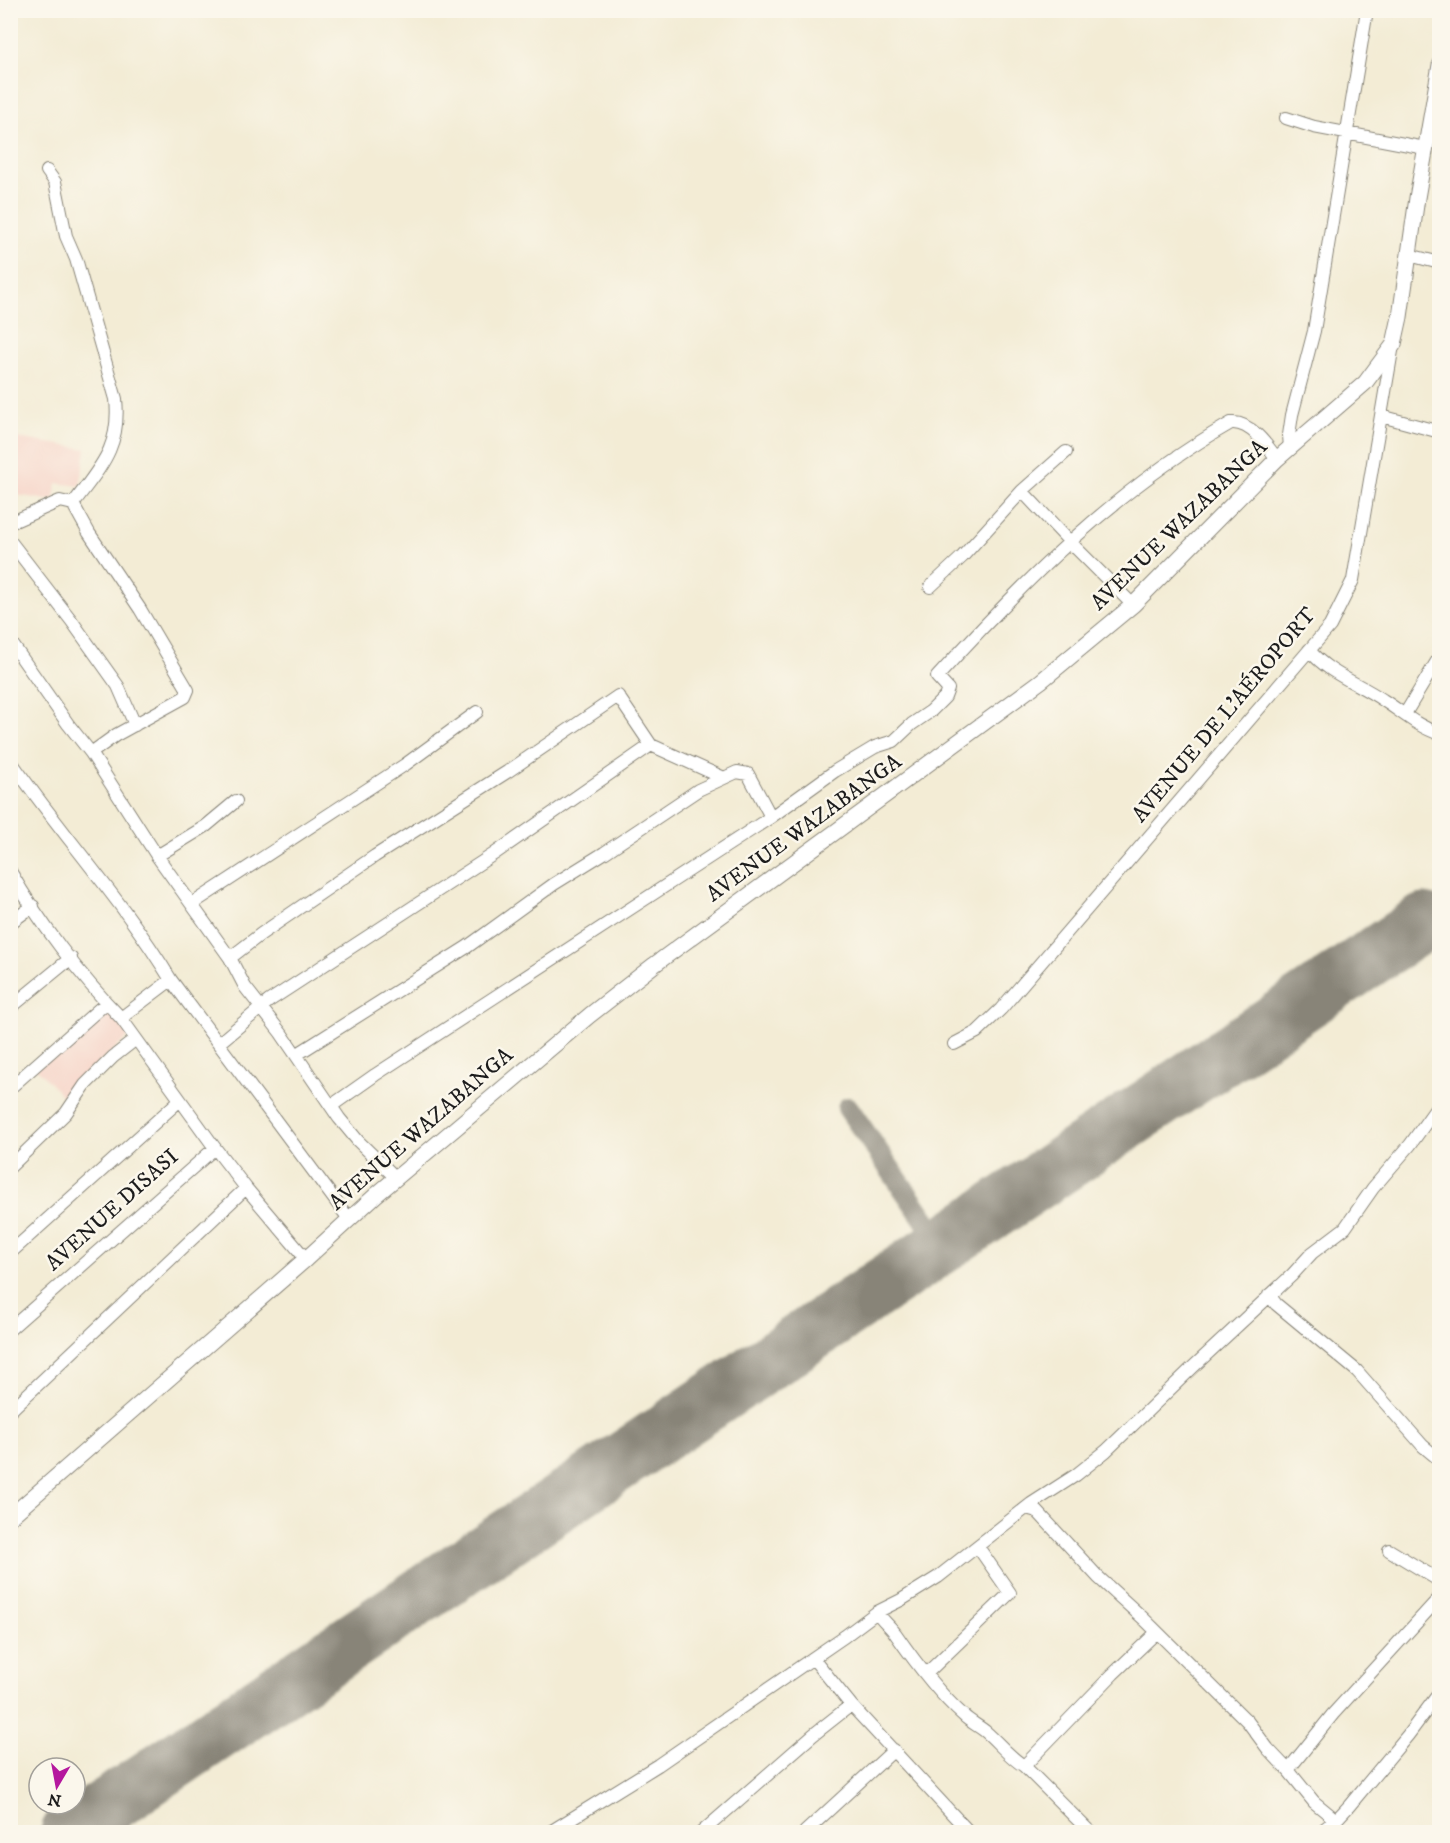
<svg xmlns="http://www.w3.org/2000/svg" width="1450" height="1843" viewBox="0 0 1450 1843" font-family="'IM FELL DW Pica',serif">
<rect width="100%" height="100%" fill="#fbf7ec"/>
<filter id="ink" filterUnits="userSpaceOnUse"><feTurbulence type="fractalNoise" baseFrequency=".0167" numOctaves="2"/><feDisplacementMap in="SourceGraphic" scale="12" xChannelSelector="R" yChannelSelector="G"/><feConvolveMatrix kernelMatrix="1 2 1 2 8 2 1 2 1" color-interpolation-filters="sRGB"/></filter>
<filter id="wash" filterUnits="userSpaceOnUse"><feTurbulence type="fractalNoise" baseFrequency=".008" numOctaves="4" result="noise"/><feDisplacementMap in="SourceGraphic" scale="24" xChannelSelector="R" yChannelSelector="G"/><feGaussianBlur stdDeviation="1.35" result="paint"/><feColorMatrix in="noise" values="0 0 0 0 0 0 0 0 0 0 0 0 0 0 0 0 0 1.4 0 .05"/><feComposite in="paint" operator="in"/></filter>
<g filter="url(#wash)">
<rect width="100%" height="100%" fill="#f3ecd5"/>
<path fill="#f6d1c5" d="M10 437 86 449 80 486 57 483 53 501 11 494Z
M104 1006 130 1035 63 1097 36 1068Z"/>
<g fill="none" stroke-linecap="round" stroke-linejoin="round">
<path stroke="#888478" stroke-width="22" d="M848 1108 943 1246"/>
<path stroke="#888478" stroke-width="57" d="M69 1832 1424 922"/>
</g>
</g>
<g filter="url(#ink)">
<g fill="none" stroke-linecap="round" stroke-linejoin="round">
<g stroke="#888478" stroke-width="14">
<path id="minor" d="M1286 118 1314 127 1425 148
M47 171 55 182 66 236 76 259 116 399C121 448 100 467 73 504
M1409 255 1440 263
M1381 416 1440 432
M1290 448 1289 435 1292 415 1314 331 1367 10
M1022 491 1070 542 1133 605
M10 523 60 501 73 504 89 533 140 609 188 690 185 697 116 735 91 753
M10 541 71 620 118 686 135 725
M930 587 962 557 1022 491 1066 452
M10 641 68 724 91 753 157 856 230 958 245 987 281 1033 339 1118 358 1141 396 1178
M1309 650C1329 674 1358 683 1383 700 1402 712 1418 727 1440 734
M1405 714 1440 656
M10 760C62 835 124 902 171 980L349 1219
M157 856 206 826 236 801
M10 871C39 922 80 976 121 1018L215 1148 246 1188 306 1259
M192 904 406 764 477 712
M10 923 33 906
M230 958 261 934 375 856 507 772 618 696 651 745 724 778
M10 1008 71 958
M121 1018 171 980
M219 1043 269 1001 494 854 651 745
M954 1044 977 1032 1001 1009 1330 626 1353 580 1393 345
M296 1055 467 947 554 884 604 853 698 790 737 772 748 774 771 817
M10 1088 106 1003
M331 1106 375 1075 771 817 835 771 875 747 894 741 912 724 931 711 945 697 948 689 937 677C1024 581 1117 488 1231 423 1250 421 1267 445 1277 459
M10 1167 66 1113 85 1085 113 1057 136 1039
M10 1253 180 1100
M1269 1295 1276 1304 1357 1371 1423 1446 1440 1460
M10 1329 215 1148
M10 1411 246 1188
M1026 1508 1037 1511 1098 1577 1144 1619 1248 1722 1268 1749 1288 1770 1314 1802 1336 1820
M1389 1550 1440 1581
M877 1612C882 1620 889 1625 895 1633 915 1662 937 1692 963 1715 970 1722 979 1726 986 1732 999 1743 1009 1757 1024 1766L1090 1832
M813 1658 851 1705 969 1832
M926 1674 1010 1593 978 1547
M1024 1766 1113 1674 1157 1632
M1288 1770 1333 1714 1440 1597
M550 1832 658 1765 845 1636 877 1612 901 1600 938 1577 1031 1504 1076 1475 1106 1451 1193 1367 1292 1275 1312 1253 1345 1228 1373 1188 1410 1145 1440 1103
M702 1832 813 1735 851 1705
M805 1832 894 1750
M1320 1832 1336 1820 1349 1806 1408 1735 1440 1692"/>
</g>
<g stroke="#888478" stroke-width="17">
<path id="major" d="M10 1517 306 1259 376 1195 590 1015 654 965 1041 681 1133 605 1277 459 1365 383 1394 344 1400 317 1417 198 1440 65"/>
</g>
<use href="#minor" stroke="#fff" stroke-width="12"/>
<use href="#major" stroke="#fff" stroke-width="15"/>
</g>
</g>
<g text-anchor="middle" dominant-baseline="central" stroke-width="5" stroke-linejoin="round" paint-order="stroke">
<g font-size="22" fill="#1c1c1c" stroke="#fbf7ec">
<text transform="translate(1179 525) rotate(-44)">AVENUE WAZABANGA</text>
<text transform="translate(1224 715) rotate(-50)">AVENUE DE L'AÉROPORT</text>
<text transform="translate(804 828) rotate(-36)">AVENUE WAZABANGA</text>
<text transform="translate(421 1129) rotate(-41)">AVENUE WAZABANGA</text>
<text transform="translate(112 1210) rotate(-42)">AVENUE DISASI</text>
</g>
</g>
<rect width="1450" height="1843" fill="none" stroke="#fbf7ec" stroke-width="36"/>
<g transform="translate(57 1786) rotate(190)"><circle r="28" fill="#fbf7ec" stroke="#a29f99" stroke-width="1.5"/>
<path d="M0-4.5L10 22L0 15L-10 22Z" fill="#b5179e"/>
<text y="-9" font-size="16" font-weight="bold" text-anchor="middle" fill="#1c1c1c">N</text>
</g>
</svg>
